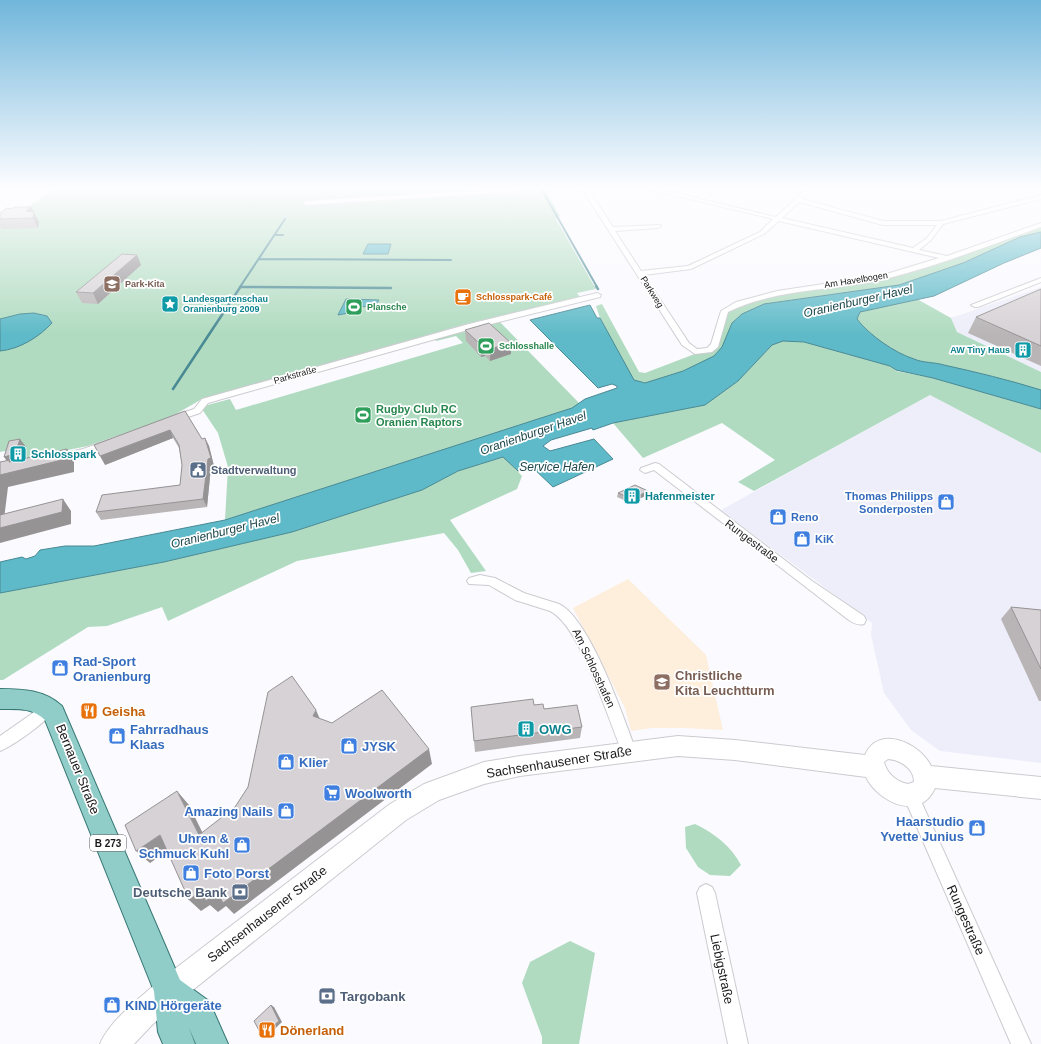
<svg xmlns="http://www.w3.org/2000/svg" width="1041" height="1044" viewBox="0 0 1041 1044" font-family="Arial,sans-serif">
<rect width="100%" height="100%" fill="#fafaff"/>
<path fill="#eeeefa" d="M1041 287V372L957 332 951 318Z
M930 395 1041 453V763L940 751 911 730 884 693 871 635 872 623 721 510Z"/>
<path fill="#feeedc" d="M628 579 706 655 723 730 683 728H652L631 731 625 708 573 608Z"/>
<path fill="#b0dbc0" fill-rule="evenodd" d="M54 189H471V192L515 189H545L560 216 556 219 596 289 577 293 580 297 466 324 202 399 169 418 88 446 22 459 15 449 0 452V351L6 350 20 314 0 319V223L21 212ZM346 299 375 306 357 307 349 313 339 315Z
M1041 225V232L1020 237 963 263 899 285 764 304 742 314 732 323 722 347 714 356 683 371 645 383 634 381 600 318 596 306 602 304 639 372 645 373 700 352 709 350 725 311 777 293 884 277Z
M917 299 951 318 957 332 1041 372V390C1009 380 976 372 944 365 934 362 923 363 914 359 894 353 870 335 857 319L860 312Z
M499 321 580 404 573 408 225 520 228 467 218 433 202 409 204 406 230 399 236 410 463 343 456 336 436 341 434 338Z
M783 341 804 342 890 366 896 371 933 378 1041 409V453L930 395 754 491 738 482 775 460 722 423 643 458 613 423 705 405 738 381 772 345Z
M504 457 522 476 517 489 450 520 486 571 471 573 458 550 444 533 297 561 168 621 162 607 107 626 88 627 3 680H0V593L164 562 292 532 422 490 458 471Z
M695 824C714 833 731 846 741 865L730 876 710 875 698 867 686 848 685 827Z
M570 941 595 953 579 1044H542V1037L522 983 530 962Z"/>
<path fill="#5ebac8" stroke="#498994" d="M1041 232V248L1004 263 934 296 860 312 857 319C869 335 895 353 914 359 923 363 934 362 944 365 976 372 1009 380 1041 390V409L933 378 896 370 890 366 804 342 783 341 772 345 738 381 705 405 613 423 593 430 592 428 551 440 543 446 550 451 594 439 613 459 553 487 531 466 518 471 503 457 458 471 422 490 292 532 164 562 0 593V562L22 557 26 559 35 556 40 550 65 546H94L225 520 572 408 585 399 617 388V386L612 384 598 388 530 320 590 305 597 318H600L634 380 645 383 683 371 714 356 722 347 732 323 742 314 764 304 899 285 963 263 1020 237Z
M368 244H391L388 254H363Z
M346 299 379 300 375 306 357 307 349 313 338 315Z
M34 313 47 316 52 323C39 337 20 349 0 351V319L20 314Z"/>
<g fill="none" stroke-linecap="round" stroke-linejoin="round">
<path stroke="#498994" stroke-width="2" d="M542 190 597 287
M275 235H283
M259 259 451 260
M240 287 285 219"/>
<path stroke="#498994" stroke-width="2.5" d="M596 286 598 289
M240 287 391 288
M173 389 241 286"/>
<g stroke="#cbcbd0" stroke-width="2">
<path id="minor" d="M498 189H527L524 191 306 205 303 203 306 201Z
M582 189H588L613 227 660 225 661 226 658 228 615 231 641 271 688 266 760 232 773 219 648 189H658L776 217 806 189H812L802 199 883 221H941L1041 195V199L943 224 931 240 919 250 947 256 1041 223V227C990 245 938 266 885 279 833 291 777 288 728 312L718 347 712 352 695 354 682 345ZM799 202 883 225H937L927 238 913 248 782 218ZM779 221 939 258 883 275 777 291 736 302 721 311 711 344 707 348 697 349 689 343 644 275 691 269 764 234Z
M1041 278V282L978 307H975L971 305Z
M597 293 601 295 600 297 475 328 222 399 208 403 200 413 173 422 168 419 170 417 194 409 202 399 469 324Z
M109 440 112 441 114 443 112 445 88 454 56 461 51 458 52 456 83 449Z
M655 463 659 464 812 581 864 616 866 620 864 624C855 627 845 617 837 611L654 470 645 473 640 470 641 468Z
M480 575 495 578 524 593 559 604C590 619 624 718 636 751L634 756 629 758 624 756C609 723 581 626 550 611L515 600 489 585 469 584 467 581 469 578Z
M49 701 54 703 56 707C50 720 13 746 0 751V736L30 715 44 703Z
M911 787 916 790 1031 1044H1011L903 795 906 790Z
M706 884 712 887 715 893 748 1044H728L697 893 700 887Z"/>
</g>
<g stroke="#cbcbd0" stroke-width="2">
<path id="secondary" d="M678 736 735 740 865 755C878 724 920 743 931 766L1041 777V799L935 788C920 822 878 802 866 777L735 760 678 756 520 776 484 784 439 800 406 820 179 1001 153 1024 134 1044H100C110 1020 140 998 159 981L390 804 424 784 484 762 520 756ZM888 759C900 760 914 768 914 782L908 784C897 782 887 774 884 762Z"/>
</g>
<g stroke="#367774" stroke-width="2">
<path id="primary" d="M0 689C23 689 45 690 62 706L180 980 209 1001 228 1044H196L189 1028 195 1044H163L158 1032 154 991 45 720C32 707 17 709 0 709Z"/>
</g>
<use href="#minor" fill="#fff" fill-rule="evenodd"/>
<use href="#secondary" fill="#fff" fill-rule="evenodd"/>
<use href="#primary" fill="#90ccc8" fill-rule="evenodd"/>
</g>
<path fill="#b9b5b7" d="M31 207 39 222 38 228 2 229 0 227V213L11 209Z
M137 255 141 265 98 304 82 303 76 292Z
M1041 289V366L968 333 976 317Z
M465 330 511 343V354L490 361 485 356 481 357 466 341Z
M185 411 202 439 205 438 209 446 214 466 211 467 207 507 101 520 96 512 180 485 182 465 179 448 173 438 105 465Z
M618 493 647 495 631 503 617 497Z
M1011 607 1041 610V701H1039L1001 619Z
M534 705 582 727 580 738 475 752 471 707Z"/>
<path fill="#969395" d="M31 207 39 222 38 228 33 218 26 211Z
M137 255 141 265 98 304 93 293Z
M511 343V354L490 361V349Z
M484 344 485 356 481 357V345Z
M170 430 173 438 105 465 100 456Z
M205 438 209 446 214 466 211 467 207 507 203 499Z
M20 439 26 447 21 463 67 449 74 461V472L8 487 3 527 63 499 71 511V524L0 543V475L10 465 4 457Z
M648 491 647 495 631 503 632 499Z
M316 710 323 726 313 716Z
M429 749 432 764 234 914 226 906 218 912 210 905 201 911 189 900 201 891 217 892Z
M177 791 189 805 210 848 199 835Z
M160 835 172 848 150 863 136 851Z
M271 1005 274 1007 282 1022 265 1038 262 1036Z"/>
<path fill="#d7d2d5" stroke="#969395" d="M15 207H31L26 211 34 212 33 218 0 219V213L7 208 11 209Z
M122 254 137 255 93 293 76 292Z
M1041 289V346L976 317Z
M489 323 511 343 490 349 484 344 481 345 465 330Z
M185 411 202 439 205 438 211 458 208 459 203 499 96 512 102 495 180 485 182 465 179 445 170 430 100 456 94 445Z
M20 439 15 454 4 457 9 441Z
M67 449 66 459 0 475V462L10 460 9 462Z
M635 485 648 491 632 499 618 493Z
M63 499 62 512 0 528V515Z
M1011 607 1041 610V669Z
M292 676 316 710 313 716 332 723 382 690 429 749 223 903 217 892 206 901 201 891 189 900 160 835 136 851 125 825 177 791 199 835 235 807 248 787 268 692Z
M533 699 534 705 543 704 544 709 577 705 582 727 474 741 471 707Z
M271 1005 279 1021 262 1036 254 1021Z"/>
<linearGradient id="sky" x2="0" y2="1"><stop stop-color="#71b6db"/><stop offset="0.56" stop-color="#fdfdff"/><stop offset="1" stop-color="#fdfdff" stop-opacity="0"/></linearGradient>
<rect width="1041" height="335" fill="url(#sky)"/>
<defs>
<g id="school-square" transform="scale(0.9)"><rect x="-9" y="-9" width="18" height="18" rx="4" fill="#8d6e63" stroke="#fff"/><path d="M0-5L7-2L0 1L-7-2ZM-4 1L0 2.5L4 1V4Q0 6-4 4Z" fill="#fff"/></g>
<g id="cafe-square" transform="scale(0.9)"><rect x="-9" y="-9" width="18" height="18" rx="4" fill="#e8710a" stroke="#fff"/><path d="M-5.5-4.5H6V0H3Q3 3.5 0 3.5H-2.5Q-5.5 3.5-5.5 0ZM3-3.2v2h1.7v-2ZM-6 4.5H4V6H-6Z" fill="#fff"/></g>
<g id="sight-square" transform="scale(0.9)"><rect x="-9" y="-9" width="18" height="18" rx="4" fill="#0f9aa8" stroke="#fff"/><path d="M0-6L1.8-2.2L6-1.7L2.9 1.2L3.7 5.4L0 3.3L-3.7 5.4L-2.9 1.2L-6-1.7L-1.8-2.2Z" fill="#fff"/></g>
<g id="stadium-square" transform="scale(0.9)"><rect x="-9" y="-9" width="18" height="18" rx="4" fill="#2e9e5b" stroke="#fff"/><path d="M0-5a6.5 5 0 1 0 0 10a6.5 5 0 1 0 0-10ZM-3.5-1.8h7v3.6h-7Z" fill="#fff"/></g>
<g id="building-square" transform="scale(0.9)"><rect x="-9" y="-9" width="18" height="18" rx="4" fill="#0f9aa8" stroke="#fff"/><path d="M-4-6H4V6H1V3H-1V6H-4ZM-2.5-4.3h1.7v1.8h-1.7ZM.8-4.3h1.7v1.8H.8ZM-2.5-1h1.7V.8h-1.7ZM.8-1h1.7V.8H.8Z" fill="#fff"/></g>
<g id="civic-square" transform="scale(0.9)"><rect x="-9" y="-9" width="18" height="18" rx="4" fill="#5c6f8a" stroke="#fff"/><path d="M-.6-6.5H3V-4.5H.6V-3L4-1V1h2V6H-6V1h2V-1L-.6-3ZM-1.2 2.5V6h2.4V2.5Z" fill="#fff"/></g>
<g id="shop-square" transform="scale(0.9)"><rect x="-9" y="-9" width="18" height="18" rx="4" fill="#3f7fe0" stroke="#fff"/><path d="M-5-2.5h2.3a2.7 3.5 0 0 1 5.4 0H5L5.5 6h-11ZM-1.5-2.5h3a1.5 2.3 0 0 0-3 0Z" fill="#fff"/></g>
<g id="restaurant-square" transform="scale(0.9)"><rect x="-9" y="-9" width="18" height="18" rx="4" fill="#e8710a" stroke="#fff"/><path d="M-5-6h1v4h1v-4h1v4h1v-4h1v5L-1.5 .5V6h-2V.5L-5-1ZM5-6V6H3V1.5H1.5Q1.5-4 5-6Z" fill="#fff"/></g>
<g id="supermarket-square" transform="scale(0.9)"><rect x="-9" y="-9" width="18" height="18" rx="4" fill="#3f7fe0" stroke="#fff"/><path d="M-6-5.5h2.5l.6 2H6L4.5 2H-2.5L-4.4-4H-6ZM-1.5 3.2a1.3 1.3 0 1 0 .1 0ZM3 3.2a1.3 1.3 0 1 0 .1 0Z" fill="#fff"/></g>
<g id="bank-square" transform="scale(0.9)"><rect x="-9" y="-9" width="18" height="18" rx="4" fill="#5c6f8a" stroke="#fff"/><path d="M-6-4H6V4H-6ZM0-2.3a2.3 2.3 0 1 0 0 4.6a2.3 2.3 0 1 0 0-4.6Z" fill="#fff"/></g>
</defs>
<g fill-rule="evenodd">
<use href="#school-square" x="112" y="284"/>
<use href="#cafe-square" x="463" y="297"/>
<use href="#sight-square" x="170" y="304"/>
<use href="#stadium-square" x="354" y="307"/>
<use href="#stadium-square" x="486" y="346"/>
<use href="#building-square" x="1023" y="350"/>
<use href="#stadium-square" x="363" y="415"/>
<use href="#building-square" x="18" y="454"/>
<use href="#civic-square" x="198" y="470"/>
<use href="#building-square" x="632" y="496"/>
<use href="#shop-square" x="946" y="502"/>
<use href="#shop-square" x="778" y="517"/>
<use href="#shop-square" x="802" y="539"/>
<use href="#shop-square" x="60" y="668"/>
<use href="#school-square" x="662" y="682"/>
<use href="#restaurant-square" x="89" y="711"/>
<use href="#building-square" x="526" y="729"/>
<use href="#shop-square" x="117" y="736"/>
<use href="#shop-square" x="349" y="746"/>
<use href="#shop-square" x="286" y="762"/>
<use href="#supermarket-square" x="332" y="793"/>
<use href="#shop-square" x="286" y="811"/>
<use href="#shop-square" x="977" y="828"/>
<use href="#shop-square" x="242" y="845"/>
<use href="#shop-square" x="191" y="873"/>
<use href="#bank-square" x="240" y="892"/>
<use href="#bank-square" x="327" y="996"/>
<use href="#shop-square" x="112" y="1005"/>
<use href="#restaurant-square" x="267" y="1030"/>
</g>
<g text-anchor="middle" dominant-baseline="central" stroke-width="3.5" stroke-linejoin="round" paint-order="stroke">
<g font-size="9" fill="#19181a" stroke="#fff">
<text transform="translate(856 280) rotate(-9)">Am Havelbogen</text>
<text transform="translate(652 292) rotate(58)">Parkweg</text>
<text transform="translate(295 375) rotate(-16)">Parkstraße</text>
</g>
<g font-size="9" font-weight="bold" fill="#785e54" stroke="#fff" text-anchor="start">
<text x="125" y="284">Park-Kita</text>
</g>
<g font-size="9" font-weight="bold" fill="#c56008" stroke="#fff" text-anchor="start">
<text x="476" y="297">Schlosspark-Café</text>
</g>
<g font-size="9" font-weight="bold" fill="#0d838f" stroke="#fff" text-anchor="start">
<text x="183" y="299">Landesgartenschau<tspan x="183" dy="10">Oranienburg 2009</tspan></text>
<text x="1010" y="350" text-anchor="end">AW Tiny Haus</text>
</g>
<g font-size="9" font-weight="bold" fill="#27864d" stroke="#fff" text-anchor="start">
<text x="367" y="307">Plansche</text>
<text x="499" y="346">Schlosshalle</text>
</g>
<rect fill="#fff" stroke="#5e5d5f" stroke-width="1" x="90" y="835" width="36" height="16" rx="3"/>
<g font-size="10" font-weight="bold" fill="#19181a">
<text x="108" y="843">B 273</text>
</g>
<g font-size="11" font-weight="bold" fill="#27864d" stroke="#fff" text-anchor="start">
<text x="376" y="409">Rugby Club RC<tspan x="376" dy="13">Oranien Raptors</tspan></text>
</g>
<g font-size="11" font-weight="bold" fill="#0d838f" stroke="#fff" text-anchor="start">
<text x="31" y="454">Schlosspark</text>
<text x="645" y="496">Hafenmeister</text>
</g>
<g font-size="11" font-weight="bold" fill="#4e5e75" stroke="#fff" text-anchor="start">
<text x="211" y="470">Stadtverwaltung</text>
</g>
<g font-size="11" font-weight="bold" fill="#366cbe" stroke="#fff" text-anchor="start">
<text x="933" y="496" text-anchor="end">Thomas Philipps<tspan x="933" dy="13">Sonderposten</tspan></text>
<text x="791" y="517">Reno</text>
<text x="815" y="539">KiK</text>
</g>
<g font-size="11" fill="#19181a" stroke="#fff">
<text transform="translate(752 541) rotate(37)">Rungestraße</text>
<text transform="translate(594 668) rotate(65)">Am Schlosshafen</text>
</g>
<g font-size="12" font-style="italic" fill="#1c464c" stroke="#fff">
<text transform="translate(858 301) rotate(-13)">Oranienburger Havel</text>
<text transform="translate(533 433) rotate(-19)">Oranienburger Havel</text>
<text x="557" y="467">Service Hafen</text>
<text transform="translate(225 531) rotate(-14)">Oranienburger Havel</text>
</g>
<g font-size="13" font-weight="bold" fill="#366cbe" stroke="#fff" text-anchor="start">
<text x="73" y="661">Rad-Sport<tspan x="73" dy="15">Oranienburg</tspan></text>
<text x="130" y="729">Fahrradhaus<tspan x="130" dy="15">Klaas</tspan></text>
<text x="362" y="746">JYSK</text>
<text x="299" y="762">Klier</text>
<text x="345" y="793">Woolworth</text>
<text x="273" y="811" text-anchor="end">Amazing Nails</text>
<text x="964" y="821" text-anchor="end">Haarstudio<tspan x="964" dy="15">Yvette Junius</tspan></text>
<text x="229" y="838" text-anchor="end">Uhren &amp;<tspan x="229" dy="15">Schmuck Kuhl</tspan></text>
<text x="204" y="873">Foto Porst</text>
<text x="125" y="1005">KIND Hörgeräte</text>
</g>
<g font-size="13" font-weight="bold" fill="#785e54" stroke="#fff" text-anchor="start">
<text x="675" y="675">Christliche<tspan x="675" dy="15">Kita Leuchtturm</tspan></text>
</g>
<g font-size="13" font-weight="bold" fill="#c56008" stroke="#fff" text-anchor="start">
<text x="102" y="711">Geisha</text>
<text x="280" y="1030">Dönerland</text>
</g>
<g font-size="13" font-weight="bold" fill="#0d838f" stroke="#fff" text-anchor="start">
<text x="539" y="729">OWG</text>
</g>
<g font-size="13" fill="#19181a" stroke="#fff">
<text transform="translate(559 762) rotate(-9)">Sachsenhausener Straße</text>
<text transform="translate(78 769) rotate(68)">Bernauer Straße</text>
<text transform="translate(267 914) rotate(-38)">Sachsenhausener Straße</text>
<text transform="translate(966 920) rotate(66)">Rungestraße</text>
<text transform="translate(722 969) rotate(78)">Liebigstraße</text>
</g>
<g font-size="13" font-weight="bold" fill="#4e5e75" stroke="#fff" text-anchor="end">
<text x="227" y="892">Deutsche Bank</text>
<text x="340" y="996" text-anchor="start">Targobank</text>
</g>
</g>
</svg>
